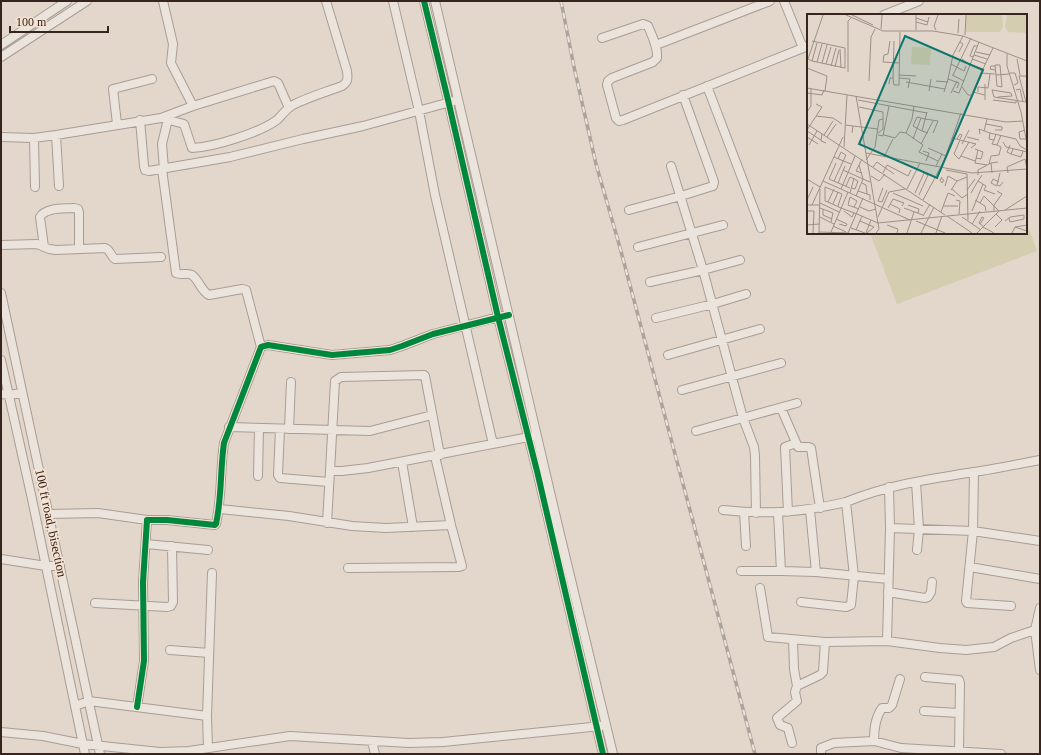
<svg xmlns="http://www.w3.org/2000/svg" width="1041" height="755" viewBox="0 0 1041 755" font-family="'Times New Roman',serif">
<rect width="100%" height="100%" fill="#e3d7cc"/>
<path fill="#d5cdaf" d="M1026 221 1037 251 897 304 870 233H1026Z"/>
<g fill="none" stroke-linecap="round" stroke-linejoin="round">
<g stroke="#a89d95" stroke-width="10">
<path id="minor" d="M163 1 173 44 171 63 193 106
M393 1 419 111 435 195 493 444
M424 1 448 100 498 317 537 471 603 754
M435 1 558 526 613 754
M784 1 803 48
M884 15 919 1
M602 38 643 24 648 26C652 36 658 47 657 58L653 62 612 78 608 81 607 85 616 118 619 121 623 120 808 46
M1 45 67 1
M656 45 770 1
M1 57 87 1
M707 86 761 228
M162 118 184 124 192 148C214 147 259 133 277 120 282 115 286 109 293 105 308 97 326 92 342 86 348 82 348 79 347 71L326 1
M140 120 144 166 145 170 149 171 230 157 303 139 363 126 454 101
M117 124 113 89 152 79
M56 135 59 186
M1 137 34 138 56 135 161 118 193 106 274 81 278 83 289 108
M34 138 35 187
M671 166 703 270 743 418 754 447 755 456 756 513
M162 169 176 273C181 276 187 272 192 275 199 280 201 291 209 295L242 289 246 290 261 347
M164 169 162 144 168 119
M629 210 681 196 713 186 714 182 712 176 683 95
M1 245 37 244 49 249 56 250 105 248C111 250 110 256 115 259L161 257
M44 247 40 217C46 207 64 209 74 208L78 209 79 212V248
M638 247 723 225
M650 282 703 270 740 260
M1 293 100 754
M656 318 713 304 746 294
M668 355 760 329
M1 360 32 499 85 754
M682 390 781 363
M1 394 9 395 22 393
M781 408 798 447H809L811 448 820 508
M229 427 370 431 432 415
M280 429 278 475 280 478 329 482
M289 429 291 382
M696 431 797 403
M402 462 413 527
M330 471 335 381 341 377 424 375 425 376 440 455
M974 472 973 531 966 601 967 603 1011 606
M258 476 259 428
M916 482 919 529 917 550
M846 502C888 485 929 479 974 472 996 469 1018 464 1040 460
M220 509 289 516 352 526 386 528 451 525
M723 510C767 515 803 512 846 502L854 576 851 605 846 607 801 602
M810 510 816 572
M744 512 746 546
M788 512 785 447 796 443
M778 513 781 571
M49 514 98 513 147 520
M327 523 330 471H342L368 468 534 436
M890 528 973 531 1040 541
M146 544 208 550
M1 559 46 566H60
M970 567 1040 579
M348 568 459 567 462 566 451 525 435 456
M741 571H781L816 572 888 579
M760 588 768 637 825 642 887 641 940 648 966 650 994 647 1011 638 1035 630 1040 670
M888 592 925 598 928 597 931 592 932 582
M95 603 167 607 171 606 173 602 172 546
M1039 630H1035L1040 608
M793 640 794 669 797 686
M887 641 890 528 889 487
M170 650 209 653
M925 677 959 680 960 683 959 751
M75 706 89 701 207 716
M137 707 144 661 143 582 147 520H167L215 525 216 524C222 497 220 470 224 443L261 347 268 345 332 355 390 350 402 346 433 334 502 316
M924 711 959 713
M1 732 43 736 83 744 160 752 189 751 290 736 409 743 443 742 601 726
M372 741 375 754
M874 741C874 729 875 718 882 708H889L892 705 900 679
M792 743 788 728 780 725 777 718 797 701 795 692 797 686 820 675 823 672 825 642
M208 748 207 716 212 573
M821 754V748L834 743 874 741 901 748 1001 754"/>
</g>
<use href="#minor" stroke="#ebe4dd" stroke-width="8"/>
<g stroke="#aaa39e" stroke-width="3.5">
<path id="rail" d="M561 1 574 67 596 164 619 244 755 754"/>
</g>
<use href="#rail" stroke="#f4e3d2" stroke-width="2" stroke-dasharray="6" stroke-linecap="butt"/>
<g stroke="#f4e3d2" stroke-width="8">
<path id="cycleway" d="M424 1 448 100 498 317 537 471 603 754
M137 707 144 661 143 582 147 520H167L215 525 216 524C222 497 220 470 224 443L261 347 268 345 332 355 390 350 402 346 433 334 509 315"/>
</g>
<use href="#cycleway" stroke="#00873e" stroke-width="6"/>
</g>
<g text-anchor="middle" dominant-baseline="central" stroke-width="3.5" stroke-linejoin="round" paint-order="stroke">
<g font-size="13" fill="#36241e" stroke="#f4e3d2">
<text transform="translate(51 523) rotate(78)">100 ft road, bisection</text>
</g>
</g>
<g transform="translate(807 14)">
<rect width="220" height="220" fill="#e3d7cc"/>
<path d="M159 1H195L196 13 193 18H159ZM200 1H220V19L201 18 198 13ZM105 33 124 34 123 51 104 50Z" fill="#d5cdaf"/>
<path fill="none" stroke="#9e8f86" stroke-width="1" d="M39 1 76 17H126L156 22 220 47M45 1 66 11M109 4 121 8M109 8 120 11 122 3M74 15 75 1M109 16V1M129 16 127 12 131 1M151 19 152 5M158 21 159 1M83 27 81 40 77 41 76 48 92 49M10 29 5 47 1 45 16 1M186 34 174 59 188 60M33 35 34 54M152 38 156 30 153 28M169 38 183 41M200 40V52L214 98 220 130M167 41 180 45M166 43 163 42 167 32H170M155 45 163 51 172 28M165 45 179 50M210 45 213 61M5 47 38 54V34L5 27M10 48 15 30M15 49 20 31M19 50 24 33M144 50 157 57 159 52M188 51H193L195 73 190 72ZM24 52 29 34M188 52H184L183 55 188 56M28 53 32 36M0 54 20 62 18 77M41 58V7L44 4M174 59 166 78 178 81M203 59H208L211 69 207 71M92 61 109 62M145 61 157 67M146 61 164 24M189 61 202 60M86 64 87 27M92 64 103 65 101 74M141 65 146 41 156 22M62 67 64 23 68 15M129 67 141 68M99 68 138 75M82 70 83 64H86L87 71H92L93 18M155 73 161 81H164M0 74 199 108 216 107M209 76 213 75 216 88M122 77 124 65M146 77 152 79 163 51 177 55M137 78 141 65 152 69 150 74M171 78V73L181 74 183 60M0 79 15 81 17 76M144 79 150 67M49 82 72 215 69 219M191 83 205 82 204 79 185 76 187 83 219 88 212 62H219L220 67M51 86 120 99M178 86V70M186 86 209 89V87M107 92 105 105 99 119 116 131 112 138 131 147M52 93 76 98V115L71 119M0 98 4 92V75M120 98 115 117 121 119M9 102 26 104 35 110M118 105 131 107 126 119M0 110 138 201M179 110 195 113V116H188M38 111 46 112 45 119M46 112 71 115M0 116 15 93 9 90M218 116 212 118 213 125H220M0 117 14 126M115 117 106 112 110 103 118 105M177 117 180 105M15 120 14 127 19 129M173 120 172 115 183 119M189 120 187 126 182 125 183 119 209 125 213 132 220 136M17 121 26 107M71 121 76 122 82 92M77 121 88 124 93 118 99 119M0 123 11 130M20 123 29 110M160 123 172 126M145 124 169 130 164 134M106 125 114 104M150 125 153 120 155 121 153 125M153 126 147 140 152 145 162 128M187 126 185 130 190 131 194 121M196 128 199 133 220 138M114 130 126 107M155 130 162 116M2 131 10 117M203 131 200 138 204 140 206 135M37 133 40 81M121 134 139 142M168 135 176 138 174 145 169 144M171 136 168 149 180 151M116 137 122 139 119 147M59 139 165 159 220 155M204 140 214 143 216 137M154 142 168 147M27 143 44 150M77 143 86 125M55 145 49 157 55 159M59 146 68 133 72 106 76 105M29 149 22 165 43 174M182 150 184 142 192 141 194 133 190 131M129 152 135 140M66 153 70 148 87 160M36 156 56 165 52 151M139 156 160 160M76 159 80 151 101 162 104 156M185 159 184 149 191 148M193 159 190 171 193 172 196 168M201 159 200 153 218 145 220 155M160 160 161 206M171 161V156L184 149M175 161 171 167 179 172 177 176 188 180M64 162 72 167 78 160M134 164 137 166 135 169 133 166 135 163M0 165 13 173M16 167 103 206M27 167 39 141 34 138 31 145M31 169 38 152M55 169 59 171 60 180M39 172 43 163 51 167 48 175 45 174M138 172 141 162 150 167M190 172 184 169 186 165 192 168M76 174 71 187 75 188 80 176M34 175 48 142M100 175 113 149M145 175 155 184 161 180M144 176 150 167 160 163M160 176 168 165M51 177 63 181V186M43 179 47 164M86 179 116 192M108 179 117 159 121 161 112 181M164 179 171 167M49 182 56 165 63 168M43 183 41 191 52 195M43 183 50 187 47 193M0 186 6 173M116 186 137 147 154 99M149 186 153 187 152 200M168 186 178 192 179 197M21 188 27 175M13 189 32 198M26 190 31 178M83 190 93 195 92 199M0 191H13M5 191 36 123M101 191 112 195 111 199M31 192 35 180 18 173V187L21 188 34 194 50 200 71 209 220 194M136 192H151M53 193 62 197 69 195M13 194 26 199 24 208M81 194 86 185 97 189 95 192M97 194 116 201M16 195V201L25 205M198 196 220 182M0 197H7L6 219M37 197 45 203 47 199M165 197 176 170M187 197V191L195 180 190 177M134 198 141 179 148 182M116 202 123 190M140 202 165 219M13 203 27 210M71 203 82 178 98 175M155 203 174 216M29 205 40 210 39 212 32 210M53 207 67 213 60 219M109 207 138 219M198 207 202 204 203 203 217 201V205L203 208 202 204M165 210 173 197M173 210 177 204 175 203 172 209 177 213M0 211 12 210M80 211 91 215 90 219M26 212 39 218M176 213 187 219M188 213 195 206 189 200M208 213 220 217M44 214 58 219M49 216 55 202M12 218 42 219M24 218 41 178M12 219 13 175M41 219 56 184M59 219 64 206M100 219 107 198M114 219 127 193M129 219 135 202M170 219 192 197 177 182 173 189M205 219 208 213 220 211"/>
<path fill="#0f766e" fill-opacity="0.15" stroke="#0f766e" stroke-width="2" d="M98 22 176 56 130 164 52 130Z"/>
<rect width="220" height="220" fill="none" stroke="#36241e" stroke-width="2"/>
</g>
<rect width="1041" height="755" fill="none" stroke="#36241e" stroke-width="4"/>
<path d="M10 26v6h98v-6" fill="none" stroke="#36241e" stroke-width="2"/>
<text x="16" y="26" font-size="12" fill="#36241e" stroke="#f4e3d2" stroke-width="3" paint-order="stroke">100 m</text>
</svg>
